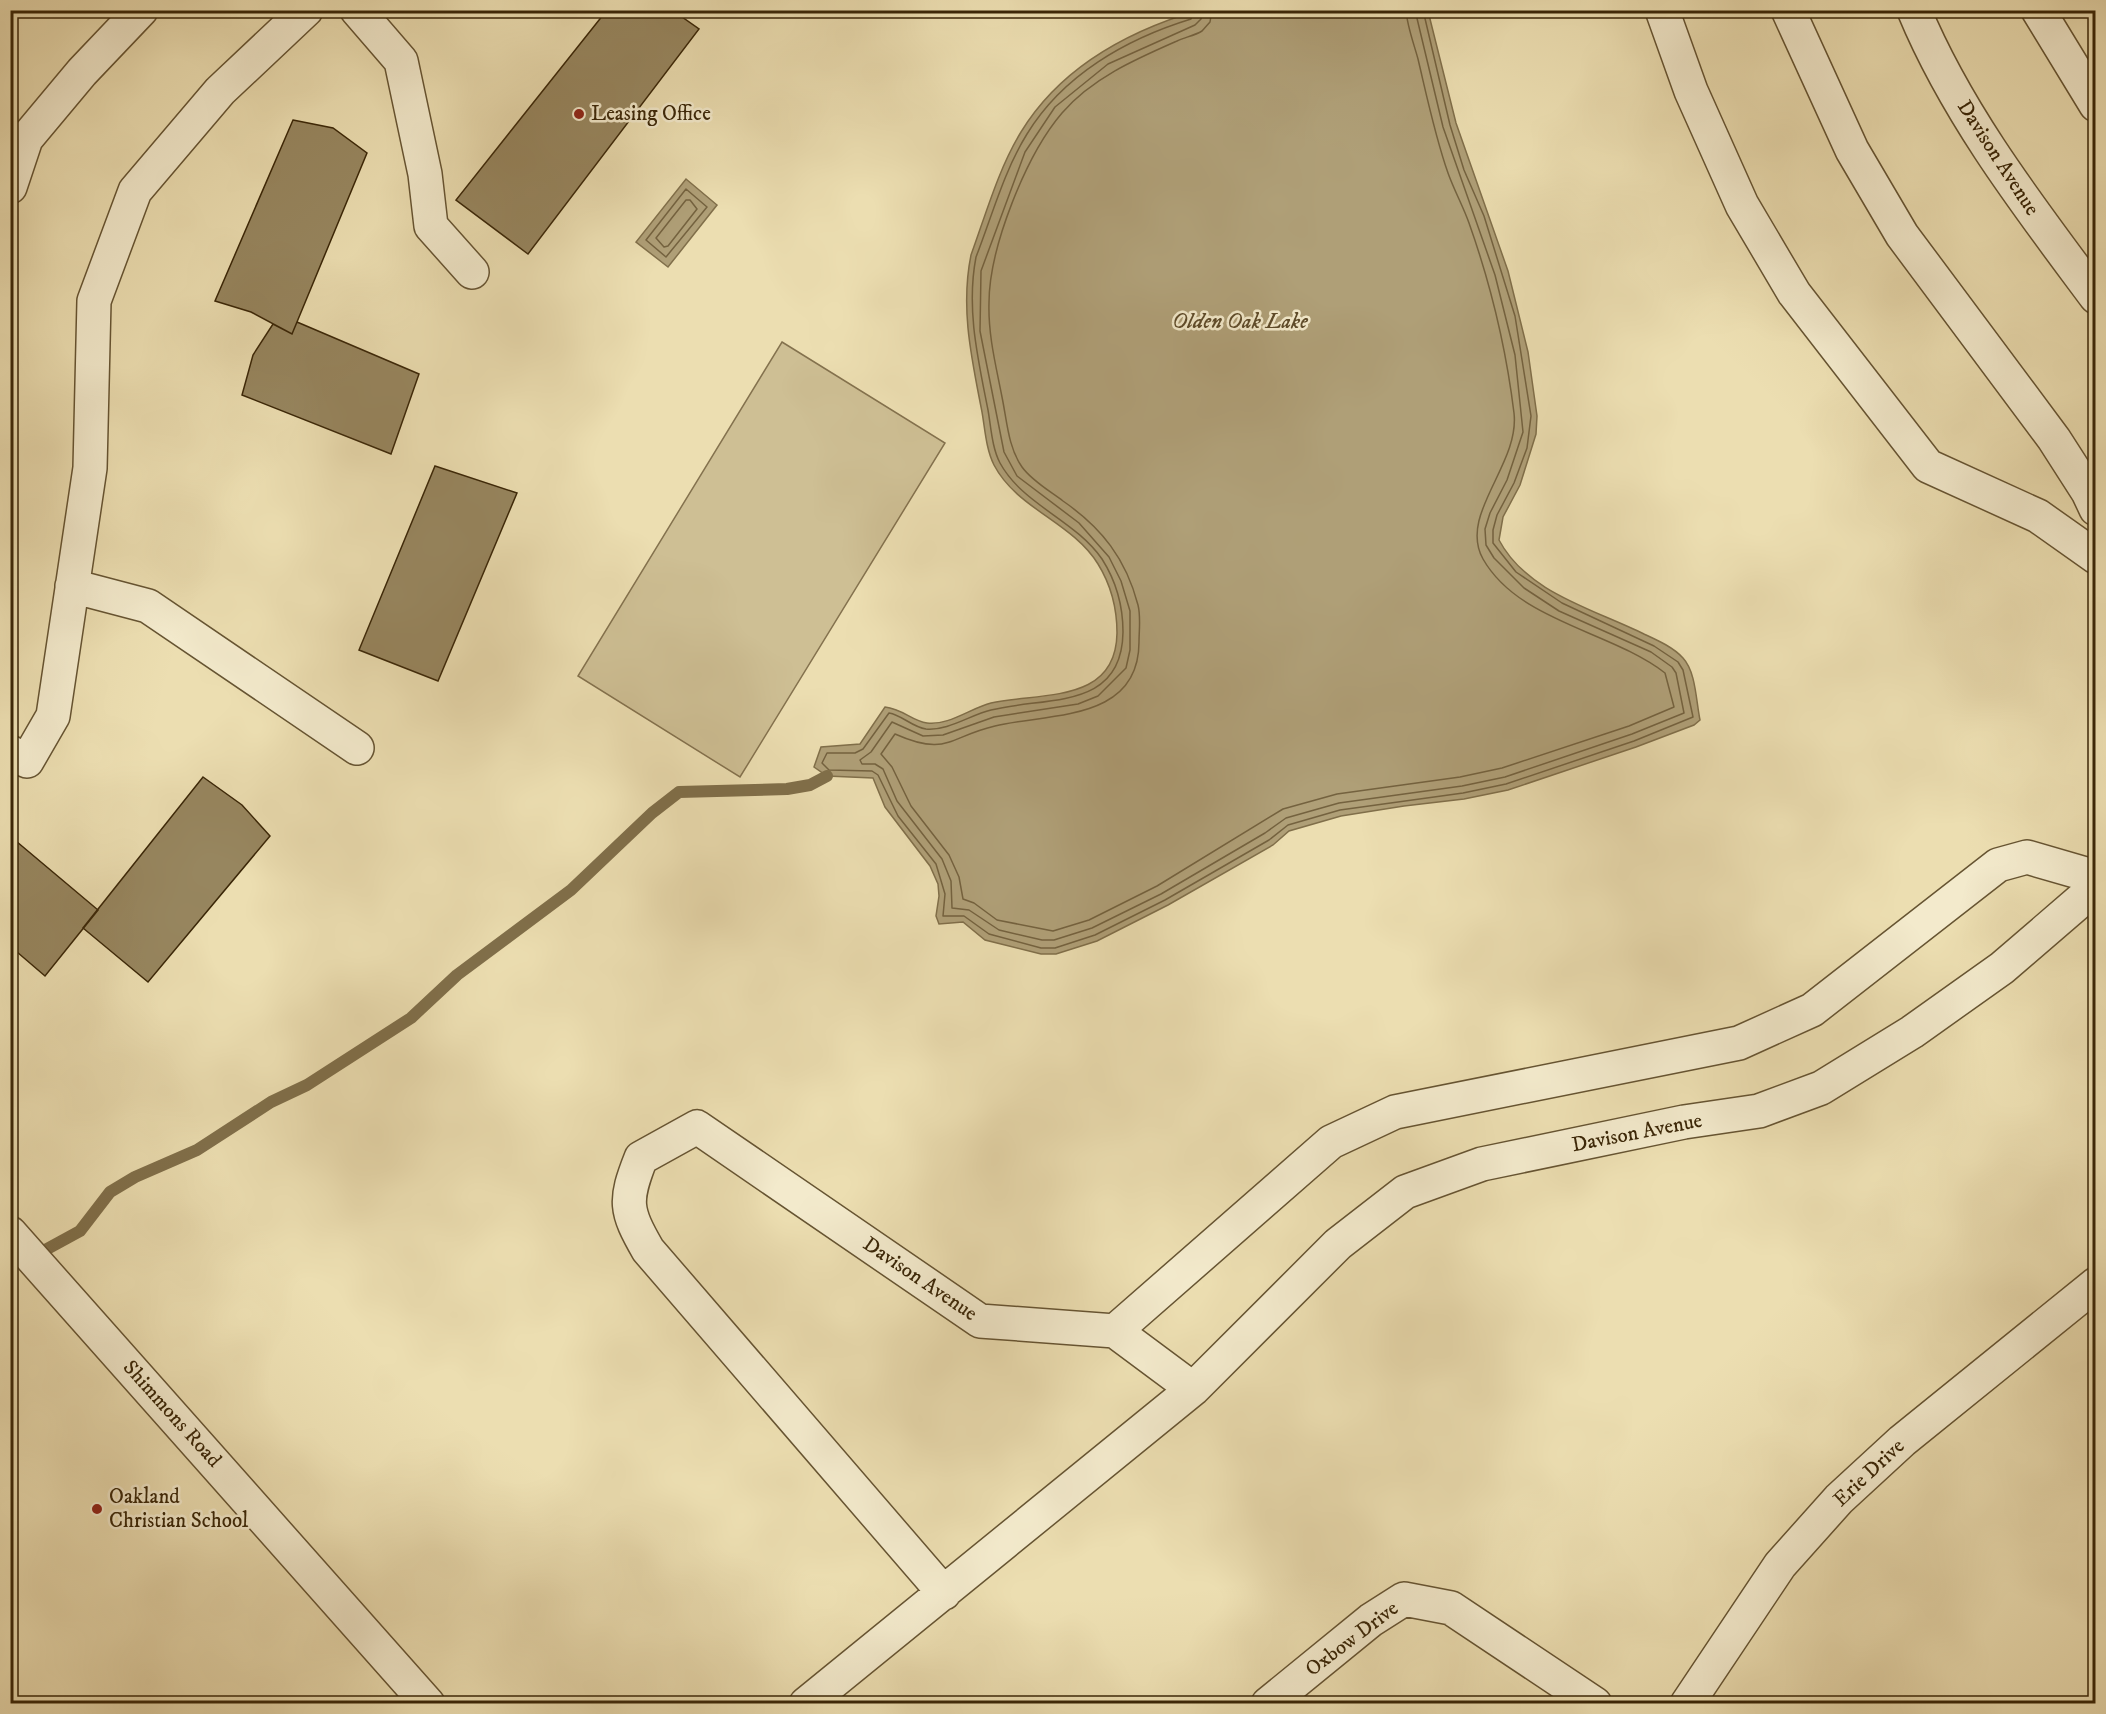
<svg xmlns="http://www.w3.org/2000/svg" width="2106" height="1714" viewBox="0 0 2106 1714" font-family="'IM FELL DW Pica',serif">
<rect width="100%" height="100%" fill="#ecdeb1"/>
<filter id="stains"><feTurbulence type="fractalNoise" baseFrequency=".00333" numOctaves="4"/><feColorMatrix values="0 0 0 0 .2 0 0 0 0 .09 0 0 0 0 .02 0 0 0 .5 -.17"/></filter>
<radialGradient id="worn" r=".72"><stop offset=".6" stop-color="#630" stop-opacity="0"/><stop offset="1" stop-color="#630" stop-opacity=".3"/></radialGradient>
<path fill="#cebf94" stroke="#84724e" stroke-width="1.5" d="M782 342 945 443 740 777 578 676Z"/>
<path fill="#af9f77" stroke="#806f4a" stroke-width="1.5" d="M1199 10 1428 11 1456 123 1508 271 1528 352 1537 416 1536 434 1520 485 1503 517 1499 540C1527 593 1594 609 1644 634 1657 640 1673 647 1683 658 1696 672 1696 701 1700 720L1694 725 1636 747 1508 790 1464 799 1404 806 1341 816 1289 831 1273 845 1168 905 1097 941 1056 954H1041L985 940 963 922 939 924 936 916 939 896 938 884 930 866 885 807 873 778 827 776 814 767 821 747 860 744 885 707C903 709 912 721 927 723 948 726 971 708 991 703 1042 692 1116 704 1117 633 1117 608 1111 585 1098 564 1072 522 1017 509 994 465 986 449 985 429 982 412 972 360 960 309 971 255 986 214 998 170 1021 132 1060 68 1128 31 1199 10Z
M686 179 717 205 668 267 636 242Z"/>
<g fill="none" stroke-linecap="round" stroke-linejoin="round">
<path stroke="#74623f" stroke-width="1.5" d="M1195 10 1191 19C1126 39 1063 75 1027 134 1004 171 992 216 976 257 966 309 978 359 988 410 991 427 992 448 1000 463 1023 505 1075 520 1102 559 1116 581 1123 607 1123 632 1122 711 1046 696 991 710 970 715 948 731 926 729 912 727 902 715 889 713L863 749 855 753H827L822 763 829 770 872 771 878 775 898 816 936 864 945 894 943 916H964L989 934 1041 948H1055L1095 935 1165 900 1269 840 1288 825 1340 810 1463 793 1506 784 1634 741 1693 717 1683 670 1678 662 1654 646 1562 603 1516 572 1493 543V530L1497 515 1514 483 1527 448 1531 416 1515 316 1484 216 1464 170 1450 125 1423 10
M1203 10 1201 19 1195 25 1108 64 1055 107 1025 152 981 271 980 331 1004 452 1017 476 1079 523 1109 557 1121 581 1130 611V650L1126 668 1098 696 1078 704 994 717 943 735 923 736 892 722 871 752 860 760 862 764H875L883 769 897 801 942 859 951 881 952 908 969 910 999 930 1042 940H1054L1092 928 1161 894 1265 833 1286 818 1339 803 1462 786 1505 777 1632 734 1684 713 1676 673 1672 667 1651 652 1559 611 1524 588 1494 558 1486 545 1485 529 1490 513 1507 480 1523 432 1515 355 1495 275 1443 127 1415 10
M1212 10 1210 22 1202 31C1194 36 1185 37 1177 41 1136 59 1092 78 1062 113 1026 155 989 248 989 303 988 335 996 366 1002 397 1007 421 1008 447 1022 467 1032 481 1050 491 1063 501 1102 528 1126 559 1138 605 1141 617 1139 630 1139 642 1139 722 1049 713 995 726 948 737 947 757 895 734L881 754 892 767 911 806 949 855 959 877 963 899 974 903 997 920 1053 931 1089 920 1157 886 1283 809 1337 794 1460 777 1502 768 1629 726 1674 707 1665 673C1611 631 1519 622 1483 559 1458 514 1520 465 1514 413 1506 348 1491 285 1469 223 1463 206 1454 190 1448 173 1435 136 1427 97 1418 59 1414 44 1407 26 1406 10
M686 189 707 207 666 257 646 240Z
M686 200H690L697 209 668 246 664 247 656 238Z"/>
<path stroke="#806f4a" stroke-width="12" d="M47 1249 80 1231 110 1192 135 1177 197 1150 271 1102 307 1085 411 1018 457 975 571 890 652 813 679 792 787 789 810 785 827 776"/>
</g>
<path fill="#97865f" stroke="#3a2607" stroke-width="1.5" d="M607 10H672L699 29 528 254 456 200Z
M293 120 333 128 367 153 292 334 251 312 215 301Z
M297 322 419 374 391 454 242 395 253 355 273 324 292 334Z
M435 466 517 493 438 681 359 650Z
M203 777 242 805 270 836 148 982 83 928Z
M10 836 98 910 45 976 10 946Z"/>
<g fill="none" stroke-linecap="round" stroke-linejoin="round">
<g stroke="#665432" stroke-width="36">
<path id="minor" d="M357 10 401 61 425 174 431 226 472 272
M1662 10 1691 91 1742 205 1794 293 1928 466 2038 516 2096 557
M1788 10 1852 150 1902 235 2054 439 2088 492 2096 509
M1914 10C1957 114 2029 207 2096 297
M2038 10 2096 105
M10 187 26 139 82 72 141 10
M72 586 148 606 357 748
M10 752 27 761 53 716 90 468 94 301 135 191 220 91 306 10
M10 1233 428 1704
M1115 1331 1331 1142 1395 1112 1739 1043 1812 1010 1998 865 2027 857 2096 877
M944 1593 648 1250C625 1210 624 1201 641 1158L697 1127 980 1321 1115 1331 1193 1389
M806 1704 1193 1389 1338 1244 1405 1192 1482 1164 1684 1122 1759 1111 1821 1088 1912 1032 2002 968 2096 887
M1268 1704 1371 1620 1404 1599 1451 1608 1595 1704
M1687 1704 1780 1565 1839 1499 1902 1441 2096 1284"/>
</g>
<use href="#minor" stroke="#f3eacc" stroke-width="33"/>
</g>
<g fill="#8f2418" stroke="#f3eacc" stroke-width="2">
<circle cx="579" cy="114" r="6"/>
<circle cx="97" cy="1509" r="6"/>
</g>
<g text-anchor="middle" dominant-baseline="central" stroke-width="5" stroke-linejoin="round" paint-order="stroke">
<g font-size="21" fill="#3a2607" stroke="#f3eacc" text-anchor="start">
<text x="591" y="114">Leasing Office</text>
<text x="109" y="1497">Oakland<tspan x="109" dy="24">Christian School</tspan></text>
</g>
<g font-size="21" fill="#3a2607" stroke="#f3eacc">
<text transform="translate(1998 158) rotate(57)">Davison Avenue</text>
<text transform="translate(1637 1133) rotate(-11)">Davison Avenue</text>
<text transform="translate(920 1279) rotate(34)">Davison Avenue</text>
<text transform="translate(172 1414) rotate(48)">Shimmons Road</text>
<text transform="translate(1869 1473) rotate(-43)">Erie Drive</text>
<text transform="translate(1352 1639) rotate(-37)">Oxbow Drive</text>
</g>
<g font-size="22" font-style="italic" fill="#5d4a29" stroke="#f3eacc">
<text x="1240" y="321">Olden Oak Lake</text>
</g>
</g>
<rect width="2106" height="1714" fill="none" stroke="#ecdeb1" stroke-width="36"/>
<rect x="12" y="12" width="2082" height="1690" fill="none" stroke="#3a2607" stroke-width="3"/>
<rect x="18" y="18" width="2070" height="1678" fill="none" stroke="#3a2607" stroke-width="1.5"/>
<rect width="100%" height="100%" filter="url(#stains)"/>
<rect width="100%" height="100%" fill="url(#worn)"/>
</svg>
